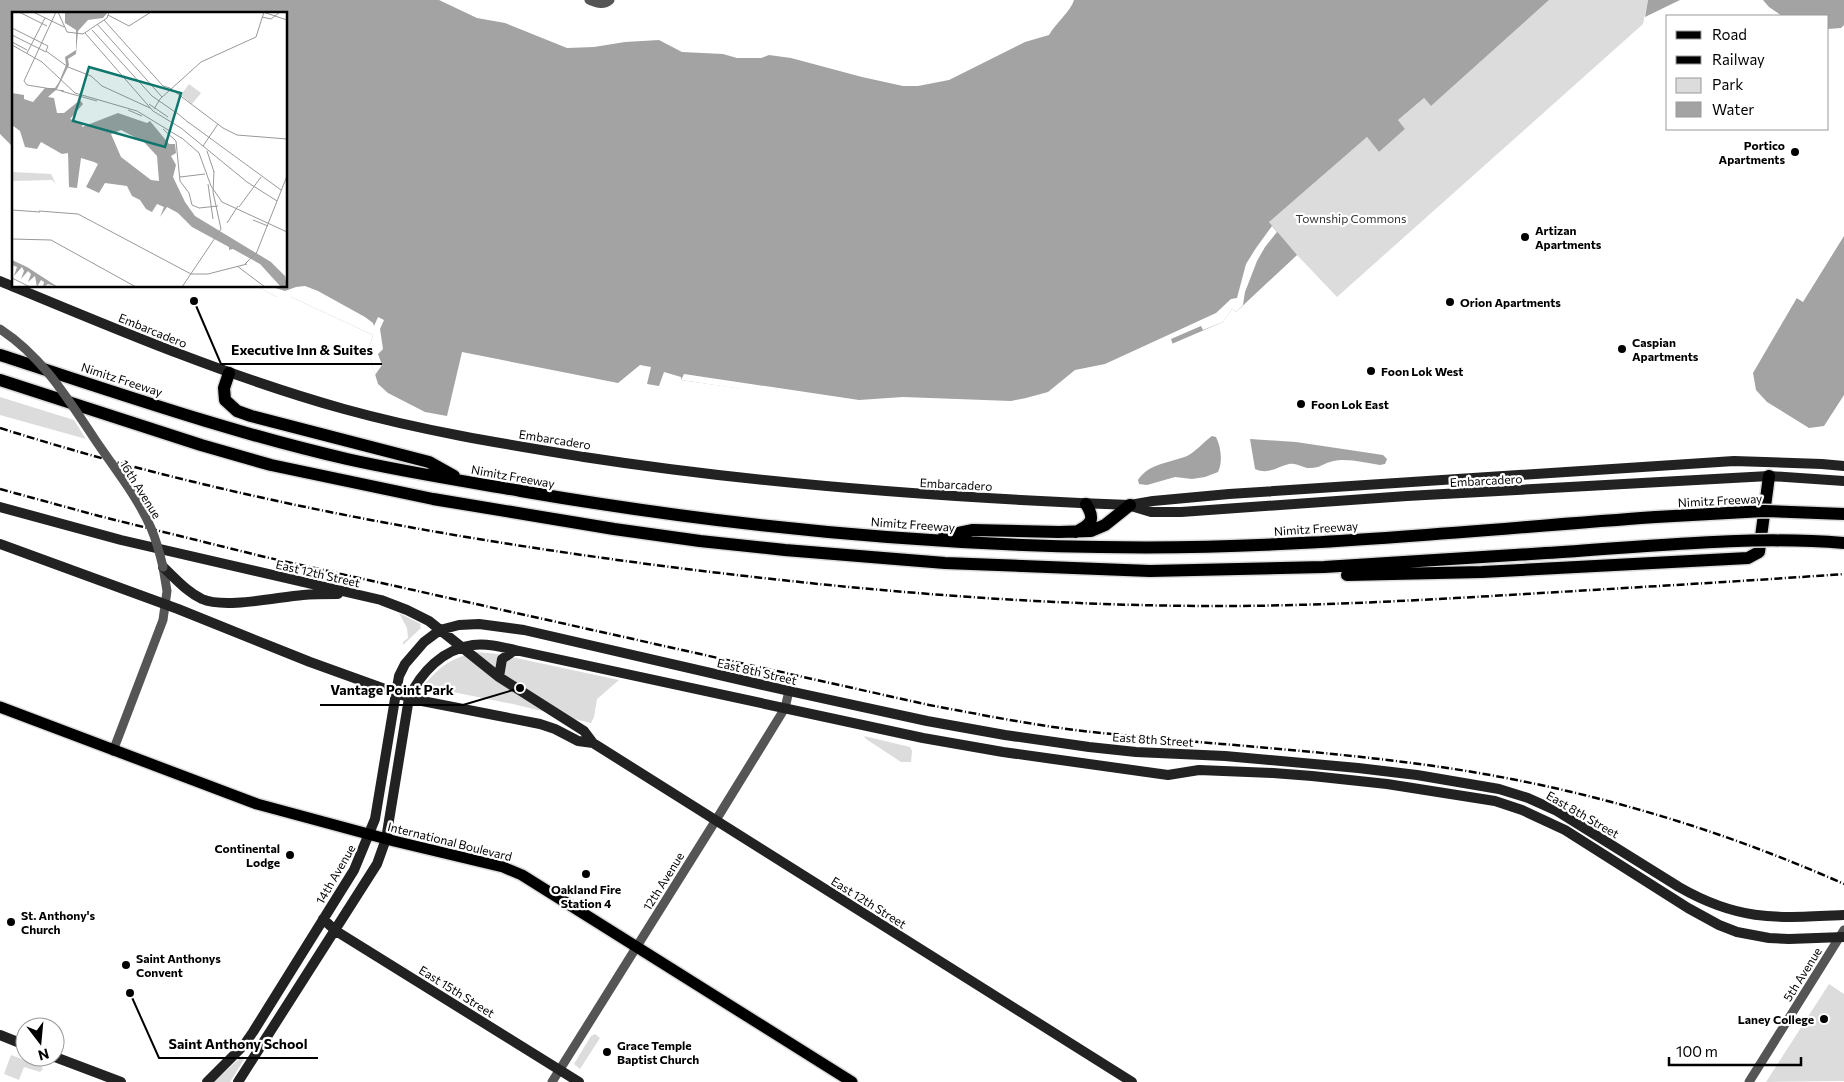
<svg xmlns="http://www.w3.org/2000/svg" width="1844" height="1082" viewBox="0 0 1844 1082" font-family="Commissioner,sans-serif">
<rect width="100%" height="100%" fill="#fff"/>
<path fill="#dcdcdc" d="M1549 0H1648L1643 24 1337 297 1297 255 1239 308 1286 243 1269 222 1367 137 1379 152 1405 129 1398 120 1424 98 1431 106Z
M0 397 74 420 86 439 0 415Z
M399 613 421 624 420 626 421 628 403 645V642L408 638 407 628Z
M477 652 497 654 619 680 597 699 594 717 591 723 513 704 423 686C442 665 449 659 477 652Z
M864 736 910 747 912 751 911 762H901L866 739Z
M1829 984 1844 994V1081L1766 1082Z
M595 1034 600 1038 580 1069 574 1064 591 1036Z
M11 1055 41 1066 43 1069 40 1072 24 1067 19 1080 4 1074Z
M242 1056 245 1058 230 1082H214Z"/>
<path fill="#a3a3a3" d="M0 0H439L477 18 505 23 567 48 594 47 625 42 659 40 682 52 723 54 737 58H761L769 55 791 58 862 77 903 86H918L949 80 1025 42 1049 35C1055 24 1071 11 1074 0H1549L1431 106 1424 98 1398 120 1405 129 1379 152 1367 137 1269 222 1297 255 1236 312 1232 309 1223 322 1111 370 1090 375 1034 402 820 400 681 380V377L664 372 659 386 647 384 651 367 640 365 618 383 462 352 447 416 425 412 388 393 378 384 368 351 373 335 291 297H277L256 286H286V14H14V148L0 134Z
M1648 0H1680L1645 17Z
M1763 0H1844V25L1841 28 1828 29V16H1782L1769 7Z
M1844 212V395L1824 426 1809 428 1767 402 1756 390 1753 373 1836 231Z
M1212 436 1216 437C1221 447 1223 462 1218 472L1205 477 1192 479 1175 477 1147 485 1139 484 1138 480C1149 463 1170 463 1187 456 1197 451 1203 442 1212 436Z
M1250 439 1296 442 1383 455 1387 459 1385 464 1380 465C1365 463 1345 457 1330 462 1323 464 1319 468 1311 468 1304 469 1297 462 1289 464 1277 467 1268 475 1255 469Z"/>
<path fill="#fff" d="M1844 210V236L1803 302 1795 297Z
M1272 226 1277 232 1265 247 1257 261 1245 292 1243 305 1236 312 1232 309 1223 322 1203 330 1201 326 1171 339 1173 345 1104 374 1087 377 1088 379 1076 384 1059 396 1051 399V401L1011 411 980 408H934L913 405 868 410 741 392V389L681 380 684 374 859 400 903 397 1011 401 1026 398 1048 392 1075 370 1105 364 1216 313 1231 299 1237 298 1246 264 1256 248Z
M256 286H269L285 291 296 287 305 286 318 291 365 317 373 323 374 326 378 317 384 320 380 329 383 349 378 354 382 365 375 375 368 351 373 335 291 297H277Z"/>
<g fill="none" stroke-linecap="round" stroke-linejoin="round">
<g stroke="#dbdbdb" stroke-width="14">
<path id="primary" d="M0 707 257 804 394 841 503 867 522 875 852 1082"/>
</g>
<g stroke="#dbdbdb" stroke-width="15">
<path id="motorway" d="M0 355C115 392 229 432 347 459 405 472 463 481 521 491 712 524 906 544 1100 547 1286 551 1471 530 1656 517
M229 373 224 388 225 400 237 411 251 416 429 462 454 476
M0 380 201 445 271 465 433 499 614 529 700 541 785 550 945 563 1150 571 1324 567 1546 553
M1076 532C1091 524 1096 520 1086 504
M944 536 973 530 1059 532 1091 531 1105 525 1130 505
M1347 575 1482 572 1748 558 1759 552 1769 476"/>
</g>
<path stroke="#555" stroke-width="9" d="M589 0C597 3 603 6 610 0
M113 751 163 620 167 591 163 567
M552 1082 716 820 785 708 789 691
M1749 1082 1844 930"/>
<path stroke="#222" stroke-width="10" d="M0 281C113 328 226 376 344 409 423 431 504 444 584 457 765 485 947 498 1130 505L1153 501 1229 494 1734 461 1822 464 1844 466
M1131 506 1151 512H1181L1407 496 1769 476 1844 481
M0 507 121 540 381 600 407 610 429 621 499 677 584 731 593 743 1132 1082
M0 544 178 609 310 662 396 693 417 700 540 724 555 729 578 741 593 743
M163 567C176 579 187 592 202 599 225 609 277 597 303 595 314 594 326 594 338 594
M499 677 502 659 515 650
M323 919 336 931 579 1082
M0 1035 25 1045
M55 1057 121 1082
M207 1082 244 1045 253 1032 354 870 375 819 396 693 399 676 405 664 424 642 440 630 459 625 479 624 524 630 789 691 927 721 1005 735 1089 747 1136 752 1225 756 1358 768 1417 775 1499 789 1528 798 1557 811 1679 887C1740 922 1777 918 1844 915
M238 1082 377 864 386 839 409 698C421 672 443 649 473 645 487 643 502 647 515 650L923 738 1003 752 1168 775 1199 770 1273 773 1312 776 1387 784 1495 801 1522 810 1565 830 1688 908 1719 925 1737 932 1769 938 1789 939 1844 937"/>
<use href="#primary" stroke="#000" stroke-width="11"/>
<use href="#motorway" stroke="#000" stroke-width="12"/>
<path stroke="#000" stroke-width="2.5" stroke-dasharray="8 2.5 1 2.5" stroke-linecap="butt" d="M0 428C208 494 424 534 640 563 838 589 1037 607 1237 606 1355 605 1474 597 1592 590 1676 585 1760 580 1844 574
M0 489 99 516 265 557 929 705C983 715 1037 726 1092 732 1206 744 1320 750 1434 766 1575 786 1714 826 1844 884"/>
<g stroke="#dbdbdb" stroke-width="15" stroke-linecap="butt">
<path id="motorway-bridge" d="M1656 517 1764 511 1844 514
M1546 553C1645 547 1745 535 1844 543"/>
</g>
<path stroke="#555" stroke-width="9" d="M0 329C43 357 68 399 96 441 115 469 137 496 151 528 156 540 160 554 163 567"/>
<use href="#motorway-bridge" stroke="#000" stroke-width="12"/>
</g>
<g fill="#000" stroke="#fff" stroke-width="2">
<circle cx="1795" cy="152" r="5"/>
<circle cx="1525" cy="237" r="5"/>
<circle cx="1450" cy="302" r="5"/>
<circle cx="1622" cy="349" r="5"/>
<circle cx="1371" cy="371" r="5"/>
<circle cx="1301" cy="404" r="5"/>
<circle cx="290" cy="855" r="5"/>
<circle cx="586" cy="874" r="5"/>
<circle cx="11" cy="922" r="5"/>
<circle cx="126" cy="965" r="5"/>
<circle cx="1824" cy="1019" r="5"/>
<circle cx="607" cy="1052" r="5"/>
</g>
<g text-anchor="middle" dominant-baseline="central" stroke-width="4.5" stroke-linejoin="round" paint-order="stroke">
<g font-size="12" font-weight="bold" fill="#000" stroke="#fff" text-anchor="start">
<text x="1785" y="145" text-anchor="end">Portico<tspan x="1785" dy="14">Apartments</tspan></text>
<text x="1535" y="230">Artizan<tspan x="1535" dy="14">Apartments</tspan></text>
<text x="1460" y="302">Orion Apartments</text>
<text x="1632" y="342">Caspian<tspan x="1632" dy="14">Apartments</tspan></text>
<text x="1381" y="371">Foon Lok West</text>
<text x="1311" y="404">Foon Lok East</text>
<text x="280" y="848" text-anchor="end">Continental<tspan x="280" dy="14">Lodge</tspan></text>
<text x="586" y="889" text-anchor="middle">Oakland Fire<tspan x="586" dy="14">Station 4</tspan></text>
<text x="21" y="915">St. Anthony's<tspan x="21" dy="14">Church</tspan></text>
<text x="136" y="958">Saint Anthonys<tspan x="136" dy="14">Convent</tspan></text>
<text x="1814" y="1019" text-anchor="end">Laney College</text>
<text x="617" y="1045">Grace Temple<tspan x="617" dy="14">Baptist Church</tspan></text>
</g>
<g font-size="12" fill="#333" stroke="#fff">
<text x="1351" y="218">Township Commons</text>
</g>
<g font-size="12" fill="#000" stroke="#fff">
<text transform="translate(153 330) rotate(22)">Embarcadero</text>
<text transform="translate(122 379) rotate(18)">Nimitz Freeway</text>
<text transform="translate(555 439) rotate(9)">Embarcadero</text>
<text transform="translate(513 476) rotate(10)">Nimitz Freeway</text>
<text transform="translate(1486 480) rotate(-3)">Embarcadero</text>
<text transform="translate(956 484) rotate(3)">Embarcadero</text>
<text transform="translate(141 489) rotate(58)">16th Avenue</text>
<text transform="translate(1720 500) rotate(-3)">Nimitz Freeway</text>
<text transform="translate(913 524) rotate(4)">Nimitz Freeway</text>
<text transform="translate(1316 528) rotate(-4)">Nimitz Freeway</text>
<text transform="translate(318 573) rotate(13)">East 12th Street</text>
<text transform="translate(757 671) rotate(13)">East 8th Street</text>
<text transform="translate(1153 739) rotate(4)">East 8th Street</text>
<text transform="translate(1583 814) rotate(30)">East 8th Street</text>
<text transform="translate(450 841) rotate(14)">International Boulevard</text>
<text transform="translate(335 874) rotate(-60)">14th Avenue</text>
<text transform="translate(663 881) rotate(-58)">12th Avenue</text>
<text transform="translate(869 902) rotate(32)">East 12th Street</text>
<text transform="translate(1802 974) rotate(-58)">5th Avenue</text>
<text transform="translate(457 991) rotate(32)">East 15th Street</text>
</g>
</g>
<g transform="translate(12 12)">
<rect width="275" height="275" fill="#fff"/>
<path d="M177 72 189 81 180 92 169 83ZM0 160 39 162 44 172 40 168 0 169Z" fill="#dcdcdc"/>
<path d="M53 0H96L91 6 76 8 66 19 64 42 56 47 57 53 45 77 36 85 42 86 45 101H52L68 88 71 92 58 107 71 111 70 115 106 101 135 111 138 109 157 132H163L164 141 159 144 164 153 161 165 173 190 183 204 259 250 273 264 275 275H269L248 252 221 237 217 238V235L180 215 166 201 155 195 148 205 152 195 145 192 140 200 134 197 128 188 120 184 115 174 93 171 87 181 74 175 86 152 82 150 69 146 65 176 57 175 56 141 50 142 29 130 25 137 13 135 8 119 0 113V81L12 83V87L21 90 33 76H43L47 70 54 53 53 45 64 38V18L53 11ZM109 118 132 130 145 144 147 169 139 168 109 145 99 122ZM0 248 15 255 46 275 36 272 31 275 32 270 29 268 25 275 23 264 16 270 19 262 16 259 9 267 12 259 10 255 2 264 5 255 0 253Z" fill="#a3a3a3" fill-rule="evenodd"/>
<path fill="none" stroke="#999" stroke-width="1" d="M7 0 35 14M21 0 52 15M44 0 12 69 15 73 52 79M46 0 55 20 71 22 95 6 97 0M251 0 275 8M96 3 117 14 139 0M250 5 259 7 268 0M92 8 151 74 158 76 211 116 225 123 275 127M85 12 150 85M0 16 36 34 34 39 56 55 79 64 90 74 138 96M80 18 140 84 166 102M73 21 141 99 169 116 235 170 265 189M0 23 34 40M0 30 15 38M0 33 30 50 63 81 125 99 171 127 187 141 199 174 210 190 275 220M15 41 33 6M49 79 85 89M137 92 156 105M142 97 148 87 189 50 244 25 252 0M116 98 130 104M165 101 177 111M176 110 269 178M151 117 164 129 168 169 177 181 180 193 187 196 206 194M191 134 206 112M195 139 202 160M168 165 193 162M196 172 201 207M227 195 249 165M0 198 28 200M27 199 66 202 179 262H196L235 252M241 208 256 214M215 211 226 194M0 227 39 228 124 275M244 242 275 164M233 252 245 240M225 254 253 275M0 266 18 275M170 275 209 217 201 180 202 159"/>
<path fill="#0f766e" fill-opacity="0.15" stroke="#0f766e" stroke-width="2.5" d="M77 55 169 81 153 135 61 109Z"/>
<rect width="275" height="275" fill="none" stroke="#000" stroke-width="2.5"/>
</g>
<path fill="none" stroke="#000" stroke-width="2" d="M194 301L221 364H382M520 688L463 705H320M130 993L159 1058H318"/>
<g fill="#000" stroke="#fff" stroke-width="2">
<circle cx="194" cy="301" r="5"/>
<circle cx="520" cy="688" r="5"/>
<circle cx="130" cy="993" r="5"/>
</g>
<g font-size="14" text-anchor="middle" font-weight="bold" fill="#000" stroke="#fff" stroke-width="4.5" stroke-linejoin="round" paint-order="stroke">
<text x="302" y="355">Executive Inn &amp; Suites</text>
<text x="392" y="695">Vantage Point Park</text>
<text x="238" y="1049">Saint Anthony School</text>
</g>
<rect x="1666" y="15" width="162" height="115" fill="#ffffff" stroke="#999999"/>
<rect x="1676" y="31" width="25" height="8" fill="#000000" stroke="#999999"/>
<text x="1712" y="40" font-size="15" fill="#000000">Road</text>
<rect x="1676" y="56" width="25" height="8" fill="#000000" stroke="#999999"/>
<text x="1712" y="65" font-size="15" fill="#000000">Railway</text>
<rect x="1676" y="78" width="25" height="15" fill="#dcdcdc" stroke="#999999"/>
<text x="1712" y="90" font-size="15" fill="#000000">Park</text>
<rect x="1676" y="102" width="25" height="15" fill="#a3a3a3" stroke="#999999"/>
<text x="1712" y="115" font-size="15" fill="#000000">Water</text>
<g transform="translate(40 1042) rotate(164)"><circle r="24" fill="#ffffff" stroke="#999999"/>
<path d="M0-4L9 19L0 12L-9 19Z" fill="#000000"/>
<text y="-8" font-size="14" font-weight="bold" text-anchor="middle" fill="#000000">N</text>
</g>
<path d="M1669 1057v8h132v-8" fill="none" stroke="#000000" stroke-width="2.5"/>
<text x="1676" y="1057" font-size="15" fill="#000000" stroke="#ffffff" stroke-width="4" paint-order="stroke">100 m</text>
</svg>
